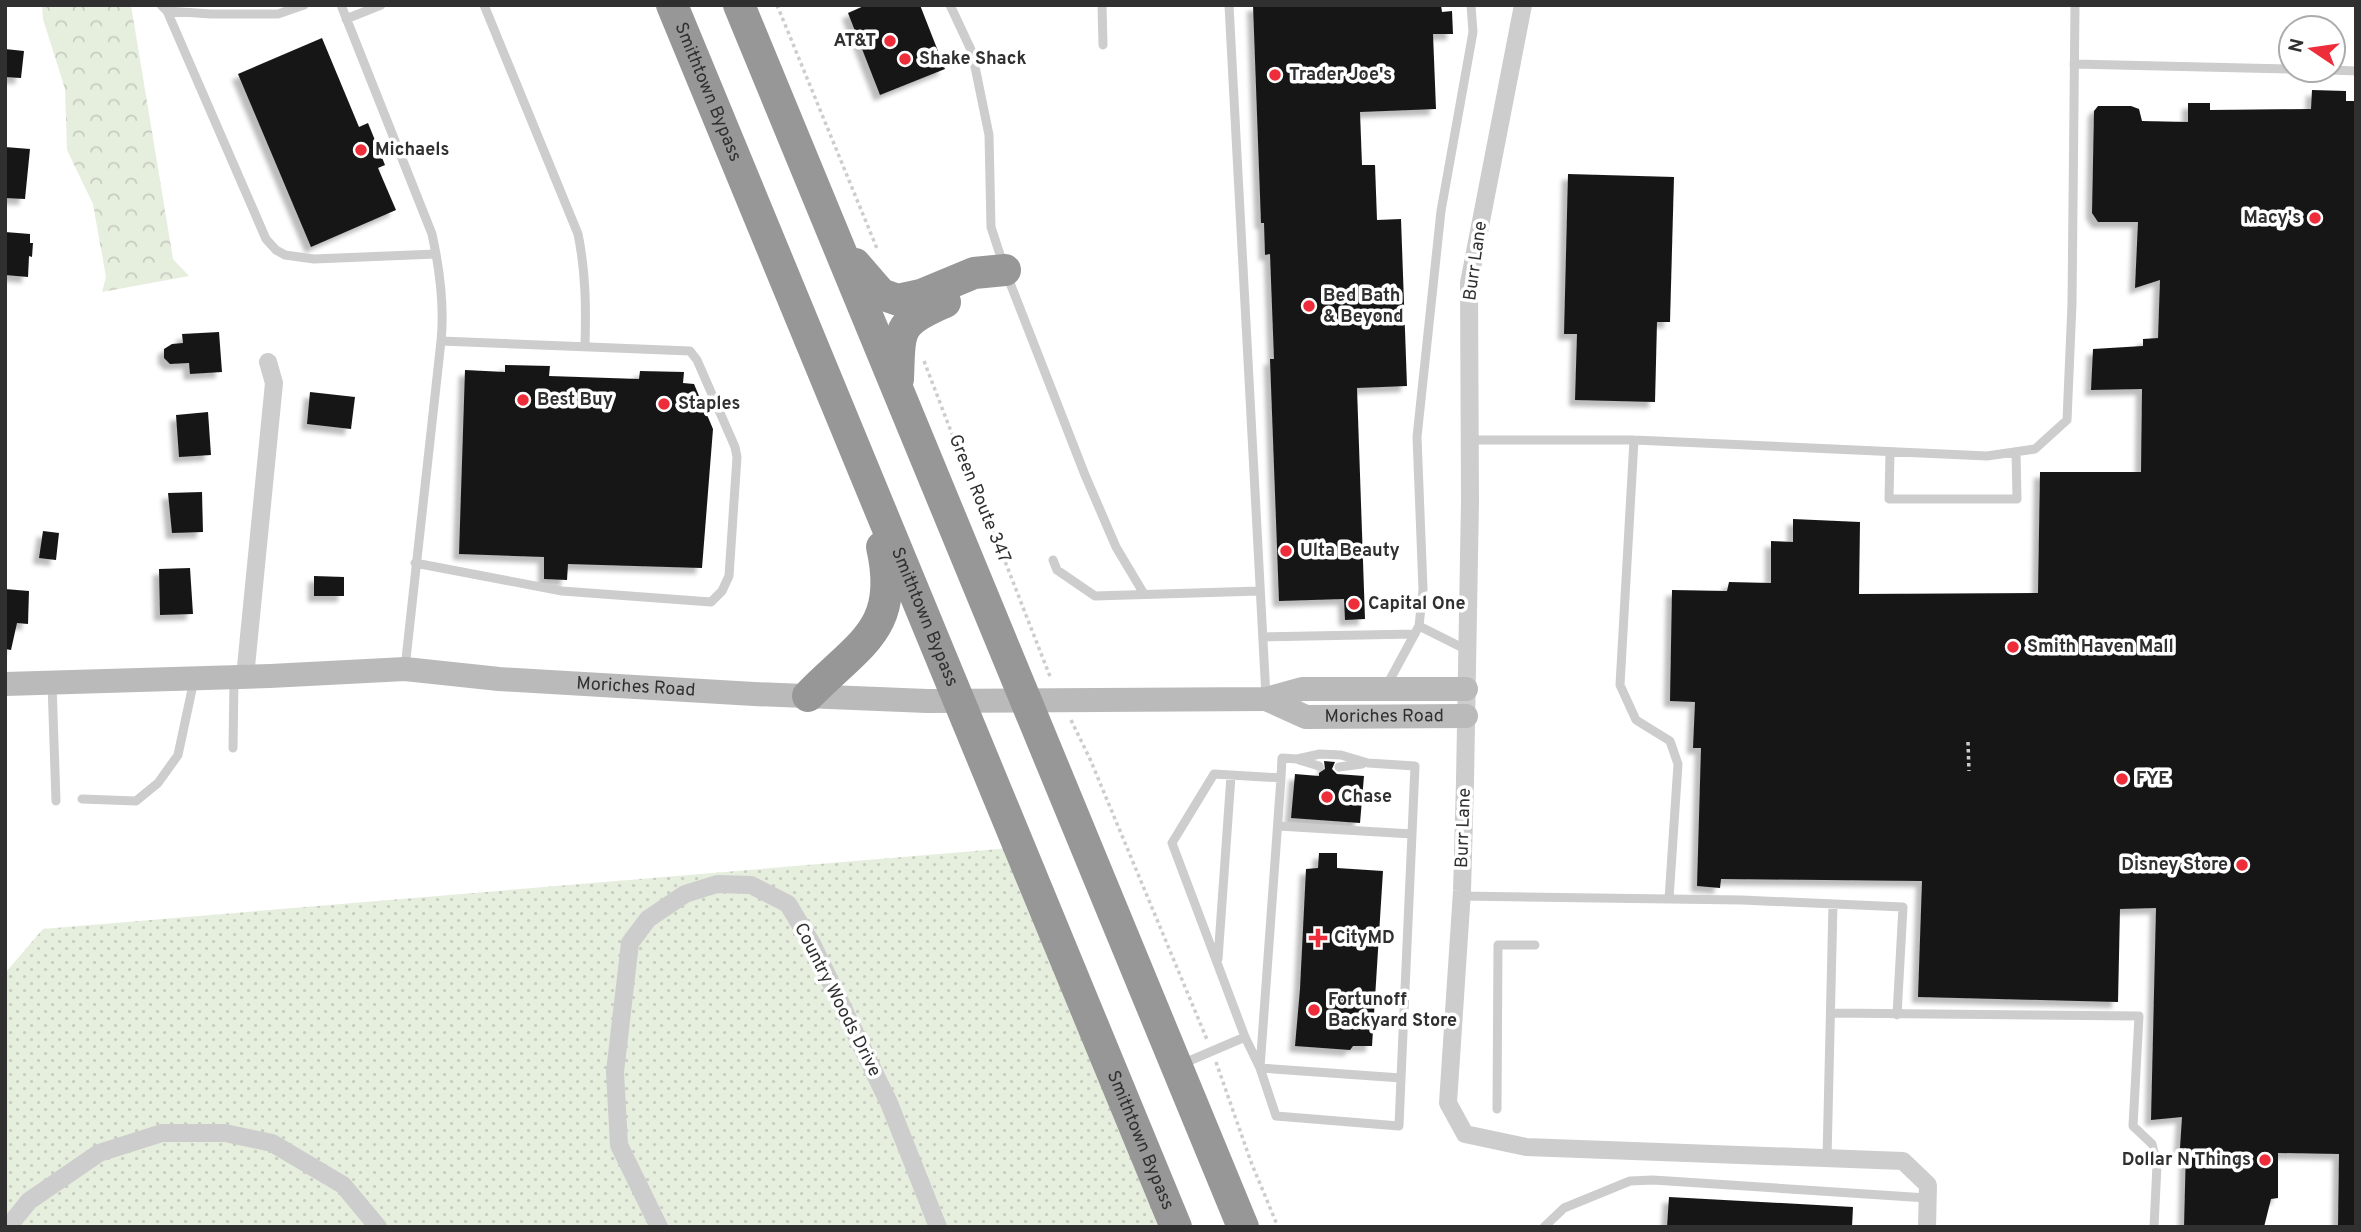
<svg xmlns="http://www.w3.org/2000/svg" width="2361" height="1232" viewBox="0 0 2361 1232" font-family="Overpass,sans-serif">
<defs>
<pattern id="grass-dots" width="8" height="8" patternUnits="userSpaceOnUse" patternTransform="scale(1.75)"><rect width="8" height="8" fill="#e6eede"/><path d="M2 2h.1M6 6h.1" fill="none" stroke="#c6ccbf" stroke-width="1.8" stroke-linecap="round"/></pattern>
<pattern id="forest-crowns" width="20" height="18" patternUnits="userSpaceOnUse" patternTransform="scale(1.75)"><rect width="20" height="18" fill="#e6eede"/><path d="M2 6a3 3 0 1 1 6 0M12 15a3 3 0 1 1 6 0" fill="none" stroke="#c6ccbf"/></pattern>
<filter id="shadow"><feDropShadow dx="-6" dy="6" stdDeviation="2" flood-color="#0004"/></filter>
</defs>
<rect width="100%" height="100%" fill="#fff"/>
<path fill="url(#grass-dots)" d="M1011 848 1183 1227H5V973L43 929Z"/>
<path fill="url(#forest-crowns)" d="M42 5H131L173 259 189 276 102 292 106 277 93 204 67 150 65 89 43 19Z"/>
<path fill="#171717" filter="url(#shadow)" d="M866 5H920L945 69 880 95 848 13Z
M1253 5H1441L1442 12 1452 11 1453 34H1433L1436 109 1360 112 1362 165H1375L1377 220 1401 219 1407 386 1357 388 1365 619 1345 620 1344 599 1279 601 1270 359H1274L1270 254 1265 255 1264 223H1261Z
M322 38 359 127 368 123 385 165 378 168 396 210 311 247 238 74Z
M5 49 24 51 21 78 5 77Z
M2312 90 2346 91V101H2356V1227H2338L2339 1154 2278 1153V1198L2271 1199 2264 1227H2184L2186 1148H2180L2182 1117 2151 1120 2156 908 2120 909 2118 1002 1918 997 1922 881 1721 879 1720 888 1697 886 1701 748H1693L1695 702 1670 701 1672 590 1727 591 1729 582 1771 583V541L1793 542V519L1860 522 1859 594 2038 593 2040 472H2141L2142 389 2091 390 2093 349 2143 346V339L2158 338 2160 280 2135 288 2138 222H2098L2092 213 2094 111 2098 106H2131L2139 109 2142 121 2188 122V103H2210V110L2311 109Z
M5 147 30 149 25 199 5 198Z
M1568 174 1674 177 1670 322H1657L1655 402 1575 400 1577 334H1564Z
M5 232 30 234V243H33L32 257 29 256 28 277 5 275Z
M219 332 222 372 190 374 189 363 170 364 164 358V349L172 344 183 343 182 334Z
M505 365 550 366 549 376 639 379 640 371 684 372 683 383 694 384 713 429 702 568 568 564 567 580 544 579V557L459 554 465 370 505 372Z
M310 392 355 397 351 429 307 424Z
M208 412 211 455 179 457 176 415Z
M202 492 203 532 172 533 168 493Z
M43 531 59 533 56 560 39 558Z
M190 568 193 614 160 615 159 569Z
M314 576 344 577V596H314Z
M5 589 29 591 28 624 17 623 11 650 5 649Z
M1324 761 1335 762 1332 769 1337 774 1364 776 1360 823 1291 818 1295 774 1319 776V773L1325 769Z
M1319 853H1337V868L1383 871 1372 1046H1353L1350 1050 1295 1046 1300 989 1306 869 1318 868Z
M1669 1197 1853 1207 1852 1227H1667Z"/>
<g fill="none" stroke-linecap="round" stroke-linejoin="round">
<path stroke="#cdcdcd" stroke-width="3.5" stroke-dasharray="3.5 3.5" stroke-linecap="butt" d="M777 5 878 251
M924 361 970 481 999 546 1051 679
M1071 720 1090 759 1208 1042
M1968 742 1969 771
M1216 1062 1251 1162 1278 1227"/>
<path stroke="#cdcdcd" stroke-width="9" d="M161 5 167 11 211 14H278L304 5
M341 5 432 234 436 254
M484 5 578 234C586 273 586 308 585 347
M950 5 972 52 989 135 991 227 1005 270 1085 475 1116 547 1144 594
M1102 5 1103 45
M1229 5 1266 697
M167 11 266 239 276 250 285 255 314 259 436 254C441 282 444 312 441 341
M346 19 381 5
M2074 64 2291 69
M2331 70 2356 71
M1470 440H1634L1987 456 2035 449 2067 420 2072 304 2075 5
M1634 440 1620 685 1636 720 1670 741 1678 764 1669 899
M1890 452 1889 499H2017L2016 452
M1053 560 1057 570 1095 596 1260 591
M1419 626 1467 650
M1263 637 1415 634
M405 668 441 341 690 351 697 360 735 447 737 457 729 576 722 591 711 602 562 591 415 563
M52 684 56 801
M1387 685 1419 626 1423 589 1417 437 1441 211 1473 32 1471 5
M233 748 234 680
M1299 760 1319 766
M1339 767 1362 764
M1281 778 1282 758 1297 759 1320 754 1341 755 1368 763 1415 766 1412 834
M82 799 136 801 158 783 178 755 194 680
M1278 826 1412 834 1401 1078 1260 1068 1281 778 1214 774 1172 843 1245 1037 1260 1068 1276 1116 1399 1126 1401 1078
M1462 896 1742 900 1903 907 1897 1015
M1218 959 1231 776
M1831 1013 2139 1016 2133 1126 2152 1144 2157 1165 2154 1227
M1182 1064 1245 1037
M1497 1109 1498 945H1535
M1827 1158 1833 904
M1544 1227 1564 1208 1630 1181 1653 1180 1927 1198"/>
<path stroke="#cdcdcd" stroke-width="18" d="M1523 5 1469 283 1470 501 1465 781 1462 891 1448 1103 1465 1134 1526 1147 1903 1161 1928 1185 1927 1227
M245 677 274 383 268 362
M8 1227 29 1201 99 1153 162 1133H225L272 1143 343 1185 378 1227
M659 1227 619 1145 615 1072 630 943 648 919 685 894 717 884 751 885 788 904 812 944 889 1103 938 1227"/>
<g stroke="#bababa" stroke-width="24">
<path id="s1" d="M5 684 270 676 405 669 499 679 754 694 927 701 1266 699 1302 689H1466"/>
<path id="s2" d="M1266 699 1306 717 1466 716"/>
</g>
<g stroke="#979797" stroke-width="32">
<path id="s3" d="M672 5 1176 1227"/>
<path d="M739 5 1243 1227"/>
<path d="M855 264 881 294 898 300 921 295 974 273 1005 270"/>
<path d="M898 379C900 329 896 323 945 302"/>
<path d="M808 696C858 644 901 630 882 547"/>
</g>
</g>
<g fill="#ed2d3a" stroke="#fff" stroke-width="2.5">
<circle cx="890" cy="41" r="7"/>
<circle cx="905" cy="59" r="7"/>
<circle cx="1275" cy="75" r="7"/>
<circle cx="361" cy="150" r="7"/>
<circle cx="2315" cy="218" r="7"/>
<circle cx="1309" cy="306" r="7"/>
<circle cx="523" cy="400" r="7"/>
<circle cx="664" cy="404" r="7"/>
<circle cx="1286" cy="551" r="7"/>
<circle cx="1354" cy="604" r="7"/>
<circle cx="2013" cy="647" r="7"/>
<circle cx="2122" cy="779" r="7"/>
<circle cx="1327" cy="797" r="7"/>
<circle cx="2242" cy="865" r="7"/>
<path d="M1314.5 927.5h7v7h7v7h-7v7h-7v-7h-7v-7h7z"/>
<circle cx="1314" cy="1010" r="7"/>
<circle cx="2265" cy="1160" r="7"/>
</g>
<g text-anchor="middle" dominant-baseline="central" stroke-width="7" stroke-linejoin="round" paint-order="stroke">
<g font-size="18" font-weight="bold" fill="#303030" stroke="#fff" text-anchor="start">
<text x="876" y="41" text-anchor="end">AT&amp;T</text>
<text x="919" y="59">Shake Shack</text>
<text x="1289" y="75">Trader Joe's</text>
<text x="375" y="150">Michaels</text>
<text x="2301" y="218" text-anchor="end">Macy's</text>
<text x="1323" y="296">Bed Bath<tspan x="1323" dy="21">&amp; Beyond</tspan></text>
<text x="537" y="400">Best Buy</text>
<text x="678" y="404">Staples</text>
<text x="1300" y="551">Ulta Beauty</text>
<text x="1368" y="604">Capital One</text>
<text x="2027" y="647">Smith Haven Mall</text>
<text x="2136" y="779">FYE</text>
<text x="1341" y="797">Chase</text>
<text x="2228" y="865" text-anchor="end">Disney Store</text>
<text x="1334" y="938">CityMD</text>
<text x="1328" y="1000">Fortunoff<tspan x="1328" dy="21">Backyard Store</tspan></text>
<text x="2251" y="1160" text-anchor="end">Dollar N Things</text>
</g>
<g font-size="18" fill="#303030" stroke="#fff">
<text stroke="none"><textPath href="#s3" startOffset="94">Smithtown Bypass</textPath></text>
<text transform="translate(1476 261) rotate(-82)">Burr Lane</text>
<text transform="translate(979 499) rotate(68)">Green Route 347</text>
<text stroke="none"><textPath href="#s3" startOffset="662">Smithtown Bypass</textPath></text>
<text stroke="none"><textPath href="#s1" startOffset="632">Moriches Road</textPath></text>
<text stroke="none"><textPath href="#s2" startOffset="122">Moriches Road</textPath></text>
<text transform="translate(1464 828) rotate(-88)">Burr Lane</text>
<text transform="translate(837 1000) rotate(63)">Country Woods Drive</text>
<text stroke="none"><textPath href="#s3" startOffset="1228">Smithtown Bypass</textPath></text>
</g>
</g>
<rect width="2361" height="1232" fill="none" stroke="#303030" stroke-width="14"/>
<g transform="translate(2312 49) rotate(283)"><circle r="33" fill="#ffffff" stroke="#acacac" stroke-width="2"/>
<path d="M0-5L12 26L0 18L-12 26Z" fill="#ed2d3a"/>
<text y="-10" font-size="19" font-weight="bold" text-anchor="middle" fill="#303030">N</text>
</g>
</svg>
